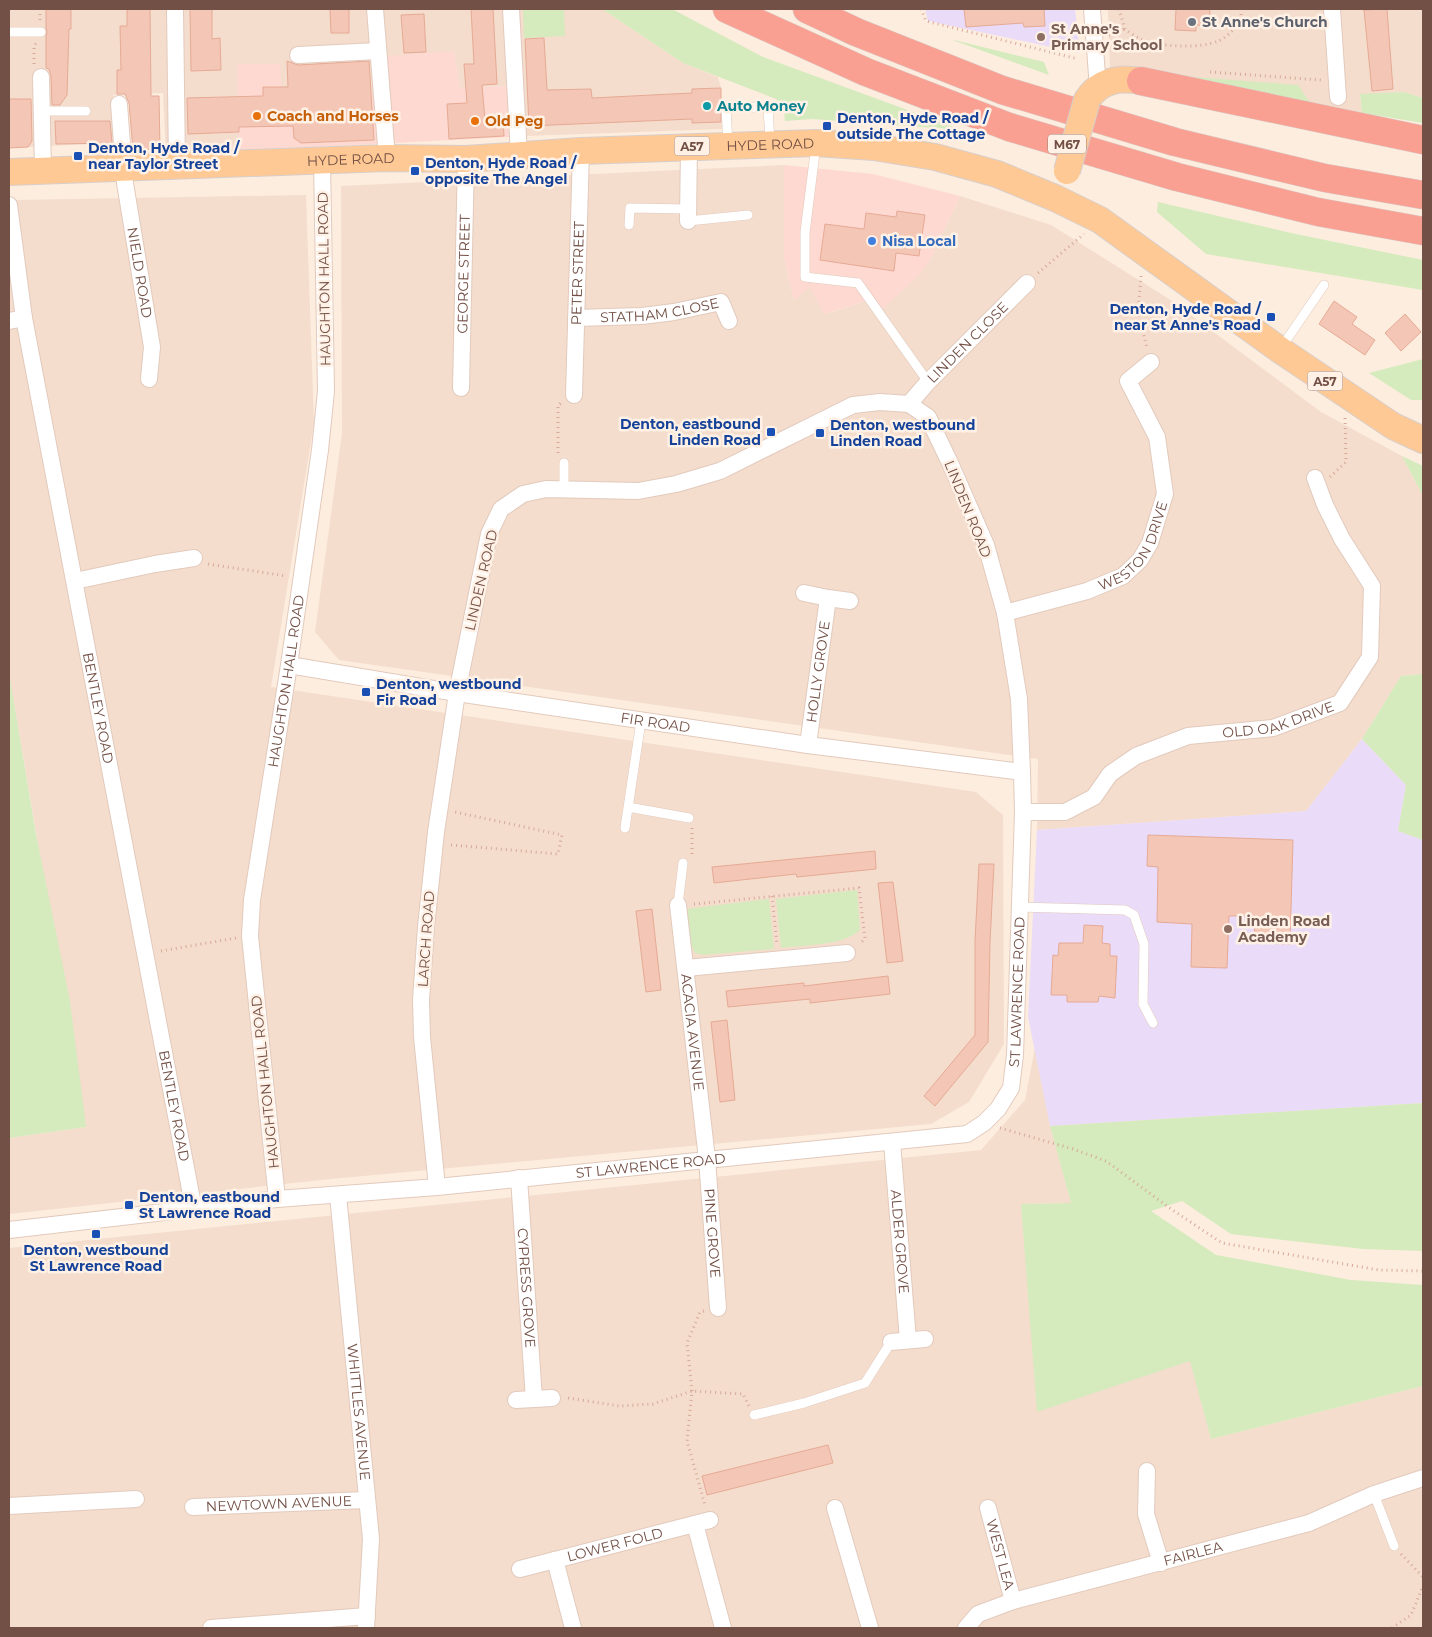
<svg xmlns="http://www.w3.org/2000/svg" width="1432" height="1637" viewBox="0 0 1432 1637" font-family="Montserrat,sans-serif">
<rect width="100%" height="100%" fill="#fdedde"/>
<path fill="#f4ddcd" d="M9 9H602L683 63 718 77 721 88 722 129 526 136 524 85 460 88 454 51 373 94H281L238 151 166 152 163 93 113 95 114 143 9 148Z
M1108 9H1423V98L1404 92 1360 95 1362 113 1110 68Z
M784 165V258L794 300 810 286 825 314 866 301 931 258 960 196 1051 225 1169 299 1321 412 1402 456 1423 496V674L1401 676 1362 739 1306 811 1037 830 1038 759 339 660 315 632 342 433 341 186Z
M306 195 314 423 271 687 976 792 1003 815 1004 1044 969 1102 931 1124 331 1179 9 1214V1138L86 1127 9 673V258L24 262 16 200Z
M1035 1048 1050 1126 1071 1203 1021 1204 1025 1249 1191 1361 1211 1439 1423 1386V1628H9V1248L981 1150 1025 1100Z"/>
<path fill="#fed9d1" d="M454 51 460 88 509 86 512 137 238 151 237 64H280L282 94H373L371 57Z
M784 165 873 174 960 196 931 258 921 273 883 309 866 301 824 314 810 287 794 300 784 258Z"/>
<path fill="#eadbf8" d="M925 9H1075L1080 53 928 21Z
M1362 739 1406 785 1398 831 1423 840V1103L1050 1126 1028 1017 1037 830 1306 811Z"/>
<path fill="#d5eabd" d="M523 9H564L565 36 524 38Z
M602 9H672L763 57 962 130 812 119 785 121 784 110 776 99 683 63Z
M950 39 1044 62 1049 75Z
M1180 76 1298 85 1310 103Z
M1404 92 1423 98V123L1362 113 1360 94Z
M1158 202 1291 233 1423 260V290L1206 254 1157 212Z
M1423 359V400H1411L1369 373Z
M1402 456 1423 466V496Z
M9 673 36 834 70 1001 86 1127 9 1138Z
M1423 674V840L1398 831 1406 785 1362 739 1401 676Z
M857 890 860 930C844 946 802 945 781 948L776 899Z
M769 899 774 949 703 955 695 953 691 945 686 909Z
M1423 1103V1251L1363 1249 1231 1234 1182 1201 1151 1211 1216 1255 1351 1280 1423 1285V1386L1211 1439 1190 1361 1037 1412 1021 1204 1071 1203 1050 1126Z"/>
<path fill="#f3c6b5" stroke="#e6aa95" d="M46 9H71V29H69L67 95 60 105H52L51 76 49 69 46 68V36L47 32 46 28Z
M127 9H150L151 96H159L160 149 133 150 129 103 125 94H117V70H121L120 26H127Z
M190 9H212V39L220 38 221 70 191 71Z
M330 9H349V33H331Z
M471 9H493L497 84 482 85 485 120 503 119 504 136 449 139 447 104 467 103 464 64H474Z
M964 9H1044L1045 26 1024 27 1023 23 966 27Z
M1176 9H1210L1209 26 1196 25V31L1175 30Z
M1387 9 1393 89 1372 91 1364 10Z
M424 14 426 52 404 53 401 15Z
M544 38 547 90 591 89 592 98 692 93V89L721 88V122L692 123V119L529 126 525 39Z
M287 61 298 65 369 61 374 140 301 143 294 138 293 126 239 127V132L188 134 187 98 263 96V87H288Z
M9 99H31L32 141 28 147 9 148Z
M55 121H110L112 143 56 144Z
M897 211 925 215 919 256 896 253 894 271 820 260 825 224 864 229 866 213 896 217Z
M1334 301 1357 317 1352 324 1375 340 1365 355 1319 324Z
M1405 314 1421 332 1401 351 1385 333Z
M1148 835 1293 840 1290 944 1254 943 1255 916H1229L1227 968 1191 967 1192 924 1157 922 1158 867 1147 866Z
M875 851 876 869 797 877 796 874 714 883 712 867Z
M979 864H994L990 942 988 1042 935 1106 924 1096 975 1035V941Z
M893 882 903 961 887 963 878 883Z
M652 909 661 990 646 992 636 911Z
M1084 925 1103 926 1102 943 1110 944V956H1117L1115 998 1099 996 1098 1002H1067V995H1051L1053 955 1058 956 1059 943H1083Z
M888 976 890 994 810 1003V999L728 1007 726 991 804 983V986Z
M727 1020 735 1100 720 1102 711 1022Z
M828 1445 833 1463 707 1495 702 1476Z"/>
<g fill="none" stroke-linecap="round" stroke-linejoin="round">
<g stroke="#e2cabd" stroke-width="10">
<path id="lane" d="M9 32H41
M42 111H86
M728 145 726 108 768 107 770 142
M816 145 805 232V277L858 283 928 382
M688 221 748 215
M629 225 630 208 688 209
M1281 348 1324 285
M564 463V489
M628 807 689 818
M625 828 641 721
M678 905 683 863
M1019 907 1125 910 1134 915 1144 944 1143 1004 1153 1023
M754 1415 804 1403 865 1383 891 1342
M1374 1494 1394 1546"/>
</g>
<g stroke="#e2cabd" stroke-width="18">
<g id="street">
<path d="M175 9 177 165"/>
<path d="M375 9 387 158"/>
<path d="M511 9 519 155"/>
<path d="M1092 9 1098 88"/>
<path d="M1332 9 1338 97"/>
<path d="M298 55 378 51"/>
<path d="M41 77 43 171"/>
<path id="s1" d="M119 104 125 183 152 347 149 379"/>
<path id="s2" d="M9 205 24 318 194 1210"/>
<path d="M688 221 689 146"/>
<path id="s3" d="M576 318 642 316 674 312 721 302 729 321"/>
<path d="M9 321 24 318"/>
<path id="s4" d="M461 388 466 159"/>
<path id="s5" d="M574 395 581 151"/>
<path id="s6" d="M909 404 928 382 1027 283"/>
<path d="M75 581 155 564 194 558"/>
<path d="M804 593 828 598"/>
<path id="s7" d="M1005 613 1087 591 1123 576 1140 560 1150 543 1165 494 1157 437 1128 381 1151 362"/>
<path id="s8" d="M289 665 457 693 808 745 1022 772"/>
<path id="s9" d="M808 745 828 598 850 601"/>
<path id="s10" d="M1023 812H1065L1094 797 1110 774 1136 756 1188 736 1273 728 1340 703 1370 657 1372 586 1342 539 1325 505 1315 478"/>
<path id="s11" d="M678 905 707 1159 718 1308"/>
<path d="M686 968 847 953"/>
<path id="s12" d="M892 1142 908 1340"/>
<path id="s13" d="M519 1178 534 1399"/>
<path id="s14" d="M338 1195 371 1539 366 1628"/>
<path id="s15" d="M277 1199 250 936 252 900 289 665 320 450 326 391 322 161"/>
<path id="s16" d="M9 1230 277 1199 437 1187 967 1134 984 1123 998 1109 1011 1088 1015 1055 1023 812 1022 772 1019 699 1005 613 986 545 950 463 928 417 909 404 880 402 853 405 720 471 676 484 638 491 546 489 523 494 501 509 489 534 457 693 436 832 426 927 421 1000 422 1037 437 1187"/>
<path d="M891 1342 925 1339"/>
<path d="M516 1400 552 1398"/>
<path d="M1147 1471 1146 1514 1161 1563"/>
<path d="M9 1506 136 1499"/>
<path id="s17" d="M193 1507 366 1500"/>
<path d="M835 1508 870 1628"/>
<path id="s18" d="M988 1508 1013 1601"/>
<path d="M695 1524 723 1628"/>
<path d="M555 1560 573 1628"/>
<path id="s19" d="M520 1569 710 1520"/>
<path d="M211 1628 367 1616"/>
<path id="s20" d="M966 1628 978 1614 1013 1601 1309 1523 1374 1494 1423 1478"/>
</g>
</g>
<g stroke="#d8cecb" stroke-width="28">
<g id="primary">
<path d="M1087 100C1100 80 1119 77 1141 81"/>
<path id="s21" d="M9 172 387 158 466 159 581 151 816 143 874 147 935 157 997 174 1055 198 1100 220 1280 350 1393 426 1423 440"/>
</g>
</g>
<g stroke="#d8cecb" stroke-width="29">
<path id="highway" d="M727 9 866 72 1009 127 1177 177 1318 212 1423 231
M807 9 856 32 1002 90 1175 142 1325 178 1423 195
M1141 81 1423 140"/>
</g>
<path stroke="#d7a999" stroke-width="3" stroke-dasharray="1 4" stroke-linecap="butt" d="M40 9V21
M921 9 926 21 1078 59
M1119 9 1125 29C1130 33 1136 37 1141 39 1158 47 1201 49 1218 41 1228 37 1234 29 1241 21V9
M1109 35 1125 29
M34 64V46L36 43
M1210 72 1321 80
M1038 273 1084 234
M1141 276 1138 312 1147 348
M558 453V405L561 403
M1330 477 1346 462 1345 417
M208 564 286 576
M692 828V856
M451 845 558 854 562 835 455 812
M772 896 777 945
M694 904 859 888 865 939 859 944
M161 951 236 938
M1000 1128 1073 1149 1106 1161 1171 1209 1222 1243 1379 1270 1423 1271
M704 1311 700 1312 687 1343 692 1391 687 1441 705 1505
M568 1398 619 1406 653 1404 692 1391 743 1394 749 1406
M1401 1554 1423 1577
M1392 1628 1411 1615 1423 1586"/>
<use href="#lane" stroke="#fff" stroke-width="9"/>
<use href="#street" stroke="#fff" stroke-width="16"/>
<use href="#primary" stroke="#fec994" stroke-width="26"/>
<use href="#highway" stroke="#f9a093" stroke-width="28"/>
<g stroke="#d8cecb" stroke-width="28" stroke-linecap="butt">
<path id="primary-bridge" d="M1067 171 1087 100"/>
</g>
<use href="#primary-bridge" stroke="#fec994" stroke-width="26"/>
</g>
<circle fill="#6b7280" stroke="#fff1e5" stroke-width="2" cx="1192" cy="22" r="5"/>
<g fill="#8d6e63" stroke="#fff1e5" stroke-width="2">
<circle cx="1041" cy="37" r="5"/>
<circle cx="1228" cy="929" r="5"/>
</g>
<circle fill="#0f9aa8" stroke="#fff1e5" stroke-width="2" cx="707" cy="106" r="5"/>
<g fill="#e8710a" stroke="#fff1e5" stroke-width="2">
<circle cx="257" cy="116" r="5"/>
<circle cx="475" cy="121" r="5"/>
</g>
<g fill="#1a4fb4" stroke="#fff1e5" stroke-width="2">
<rect x="822" y="121" width="10" height="10" rx="2.5"/>
<rect x="73" y="151" width="10" height="10" rx="2.5"/>
<rect x="410" y="166" width="10" height="10" rx="2.5"/>
<rect x="1266" y="312" width="10" height="10" rx="2.5"/>
<rect x="766" y="427" width="10" height="10" rx="2.5"/>
<rect x="815" y="428" width="10" height="10" rx="2.5"/>
<rect x="361" y="687" width="10" height="10" rx="2.5"/>
<rect x="124" y="1200" width="10" height="10" rx="2.5"/>
<rect x="91" y="1229" width="10" height="10" rx="2.5"/>
</g>
<circle fill="#3f7fe0" stroke="#fff1e5" stroke-width="2" cx="872" cy="241" r="5"/>
<g text-anchor="middle" dominant-baseline="central" stroke-width="5" stroke-linejoin="round" paint-order="stroke">
<g fill="#fff1e5" stroke="#9d8076" stroke-width="1">
<rect x="1048" y="134.5" width="38" height="19" rx="4"/>
<rect x="674.5" y="136.5" width="35" height="19" rx="4"/>
<rect x="1307.5" y="371.5" width="35" height="19" rx="4"/>
</g>
<g font-size="12" font-weight="bold" fill="#735046">
<text x="1067" y="144">M67</text>
<text x="692" y="146">A57</text>
<text x="1325" y="381">A57</text>
</g>
<g font-size="14" font-weight="bold" fill="#5b616d" stroke="#fff1e5" text-anchor="start">
<text x="1202" y="22">St Anne's Church</text>
</g>
<g font-size="14" font-weight="bold" fill="#785e54" stroke="#fff1e5" text-anchor="start">
<text x="1051" y="29">St Anne's<tspan x="1051" dy="16">Primary School</tspan></text>
<text x="1238" y="921">Linden Road<tspan x="1238" dy="16">Academy</tspan></text>
</g>
<g font-size="14" font-weight="bold" fill="#0d838f" stroke="#fff1e5" text-anchor="start">
<text x="717" y="106">Auto Money</text>
</g>
<g font-size="14" font-weight="bold" fill="#c56008" stroke="#fff1e5" text-anchor="start">
<text x="267" y="116">Coach and Horses</text>
<text x="485" y="121">Old Peg</text>
</g>
<g font-size="14" font-weight="bold" fill="#164399" stroke="#fff1e5" text-anchor="start">
<text x="837" y="118">Denton, Hyde Road /<tspan x="837" dy="16">outside The Cottage</tspan></text>
<text x="88" y="148">Denton, Hyde Road /<tspan x="88" dy="16">near Taylor Street</tspan></text>
<text x="425" y="163">Denton, Hyde Road /<tspan x="425" dy="16">opposite The Angel</tspan></text>
<text x="1261" y="309" text-anchor="end">Denton, Hyde Road /<tspan x="1261" dy="16">near St Anne's Road</tspan></text>
<text x="761" y="424" text-anchor="end">Denton, eastbound<tspan x="761" dy="16">Linden Road</tspan></text>
<text x="830" y="425">Denton, westbound<tspan x="830" dy="16">Linden Road</tspan></text>
<text x="376" y="684">Denton, westbound<tspan x="376" dy="16">Fir Road</tspan></text>
<text x="139" y="1197">Denton, eastbound<tspan x="139" dy="16">St Lawrence Road</tspan></text>
<text x="96" y="1250" text-anchor="middle">Denton, westbound<tspan x="96" dy="16">St Lawrence Road</tspan></text>
</g>
<g font-size="14" fill="#735046" stroke="#fff1e5">
<text stroke="none"><textPath href="#s21" startOffset="762">HYDE ROAD</textPath></text>
<text stroke="none"><textPath href="#s21" startOffset="342">HYDE ROAD</textPath></text>
<text stroke="none"><textPath href="#s1" startOffset="170">NIELD ROAD</textPath></text>
<text stroke="none"><textPath href="#s5" startOffset="122">PETER STREET</textPath></text>
<text stroke="none"><textPath href="#s4" startOffset="114">GEORGE STREET</textPath></text>
<text transform="translate(324 279) rotate(-91)">HAUGHTON HALL ROAD</text>
<text stroke="none"><textPath href="#s3" startOffset="84">STATHAM CLOSE</textPath></text>
<text stroke="none"><textPath href="#s6" startOffset="85">LINDEN CLOSE</textPath></text>
<text transform="translate(968 509) rotate(68)">LINDEN ROAD</text>
<text stroke="none"><textPath href="#s7" startOffset="154">WESTON DRIVE</textPath></text>
<text transform="translate(481 580) rotate(-77)">LINDEN ROAD</text>
<text stroke="none"><textPath href="#s9" startOffset="74">HOLLY GROVE</textPath></text>
<text stroke="none"><textPath href="#s15" startOffset="522">HAUGHTON HALL ROAD</textPath></text>
<text stroke="none"><textPath href="#s2" startOffset="511">BENTLEY ROAD</textPath></text>
<text stroke="none"><textPath href="#s10" startOffset="282">OLD OAK DRIVE</textPath></text>
<text stroke="none"><textPath href="#s8" startOffset="371">FIR ROAD</textPath></text>
<text transform="translate(426 939) rotate(-86)">LARCH ROAD</text>
<text stroke="none"><textPath href="#s16" startOffset="1124">ST LAWRENCE ROAD</textPath></text>
<text stroke="none"><textPath href="#s11" startOffset="128">ACACIA AVENUE</textPath></text>
<text transform="translate(265 1082) rotate(-96)">HAUGHTON HALL ROAD</text>
<text stroke="none"><textPath href="#s2" startOffset="916">BENTLEY ROAD</textPath></text>
<text stroke="none"><textPath href="#s16" startOffset="645">ST LAWRENCE ROAD</textPath></text>
<text stroke="none"><textPath href="#s11" startOffset="330">PINE GROVE</textPath></text>
<text stroke="none"><textPath href="#s12" startOffset="100">ALDER GROVE</textPath></text>
<text stroke="none"><textPath href="#s13" startOffset="110">CYPRESS GROVE</textPath></text>
<text stroke="none"><textPath href="#s14" startOffset="218">WHITTLES AVENUE</textPath></text>
<text stroke="none"><textPath href="#s17" startOffset="86">NEWTOWN AVENUE</textPath></text>
<text stroke="none"><textPath href="#s19" startOffset="98">LOWER FOLD</textPath></text>
<text stroke="none"><textPath href="#s18" startOffset="48">WEST LEA</textPath></text>
<text stroke="none"><textPath href="#s20" startOffset="242">FAIRLEA</textPath></text>
</g>
<g font-size="14" font-weight="bold" fill="#366cbe" stroke="#fff1e5" text-anchor="start">
<text x="882" y="241">Nisa Local</text>
</g>
</g>
<rect width="1432" height="1637" fill="none" stroke="#735046" stroke-width="20"/>
</svg>
